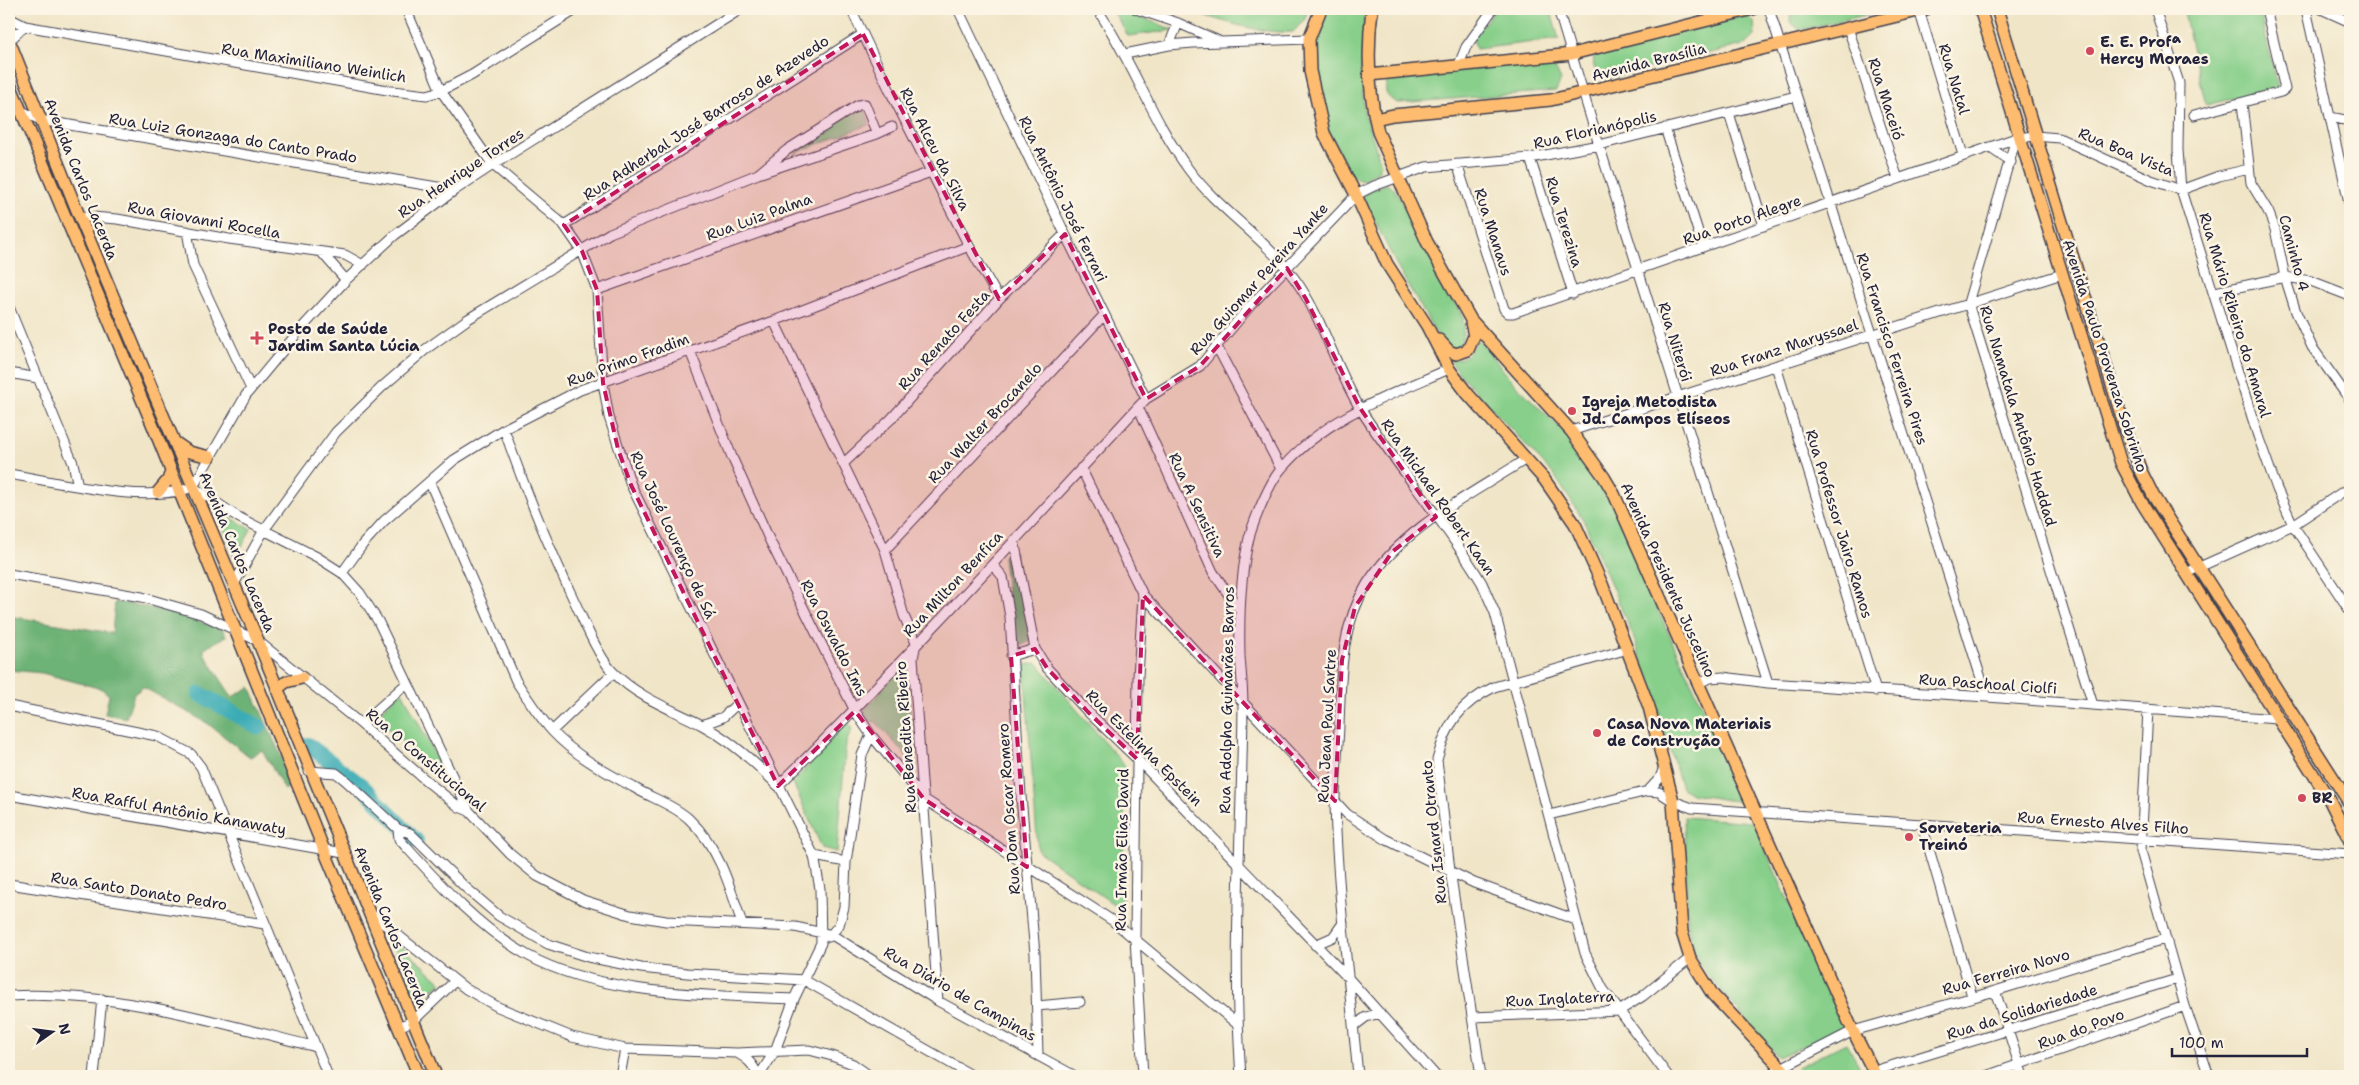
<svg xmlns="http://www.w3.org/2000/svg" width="2359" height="1085" viewBox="0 0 2359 1085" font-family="'Shantell Sans',sans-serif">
<rect width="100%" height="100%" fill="#fcf5e5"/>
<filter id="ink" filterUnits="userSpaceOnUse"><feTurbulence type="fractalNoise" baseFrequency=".02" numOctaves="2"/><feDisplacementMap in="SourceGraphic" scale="10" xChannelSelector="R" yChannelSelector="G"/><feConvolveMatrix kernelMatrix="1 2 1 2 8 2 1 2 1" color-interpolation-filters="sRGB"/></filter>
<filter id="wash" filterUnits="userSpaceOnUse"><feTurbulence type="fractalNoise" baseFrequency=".0096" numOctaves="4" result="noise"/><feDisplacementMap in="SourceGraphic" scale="20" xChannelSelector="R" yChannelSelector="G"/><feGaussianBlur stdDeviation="1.12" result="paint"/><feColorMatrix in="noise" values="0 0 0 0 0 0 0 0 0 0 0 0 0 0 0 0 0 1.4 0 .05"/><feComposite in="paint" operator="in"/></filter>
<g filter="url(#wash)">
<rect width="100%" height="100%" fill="#f0e5c7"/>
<path fill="#87cf8a" stroke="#547862" d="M1112 9H1119L1174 30 1128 36Z
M1182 9H1308L1305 19 1293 32C1256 34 1218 19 1182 9Z
M1322 9H1365L1361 69 1364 112 1381 164 1378 171 1363 180 1356 179 1350 173 1328 131 1319 103 1312 39Z
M1496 9H1550L1559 39 1476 49 1473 37Z
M1791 9H1892L1800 30 1790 22Z
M2183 9H2259L2278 88 2206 105Z
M1741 16 1748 17 1754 22 1755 36 1747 44 1607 78C1593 76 1591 62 1596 51Z
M1547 62 1556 70 1561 80 1556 91 1398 103C1384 97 1383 89 1390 76Z
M863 104 870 124 793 154Z
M1386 184 1394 188 1463 318 1464 327 1461 344 1455 348 1443 345 1399 270 1363 197 1366 192Z
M1478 339 1512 381 1564 432 1608 491 1654 602 1747 803 1691 794 1682 788 1636 643 1584 521 1554 475 1458 372 1450 360C1466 360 1470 352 1478 339Z
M217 510 251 529 235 559Z
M906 661 914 764 876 722 868 720 864 711Z
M1037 663 1125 766 1122 910 1038 851 1024 665Z
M402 691 450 784 375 717Z
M848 721 852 730 846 742 837 852 822 848 793 783Z
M1684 817 1753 822 1845 1029 1778 1057 1702 968 1693 950 1688 927Z
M389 935 442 983 416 1000Z
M1846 1043 1865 1076H1804L1796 1068Z"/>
<path fill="#6db276" stroke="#486a58" d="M1014 551 1031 641 1013 650 1003 556Z
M115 602C152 606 188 617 223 630L226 636 204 649V653L232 697 250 687 293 783 285 790 262 750 250 757 207 723 143 687 134 694 126 718 105 714 109 695 102 689 42 673 9 670V616L112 633Z"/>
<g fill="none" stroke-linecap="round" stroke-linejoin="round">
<path stroke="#3bacb5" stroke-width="16" d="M200 694 259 727
M308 745 362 786 416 841"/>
</g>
</g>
<g filter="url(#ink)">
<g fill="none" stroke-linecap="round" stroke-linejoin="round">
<g stroke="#413f50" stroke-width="11">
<path id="minor" d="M406 9 441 91 493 165 564 225 582 251 597 290 603 383 609 417 631 485 814 856 820 889 821 943 794 999 775 1051 759 1076
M851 9 891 93 969 246 999 299
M958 9 1065 234 1146 399
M1097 9C1132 60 1152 120 1189 170 1219 210 1264 237 1294 278 1323 317 1335 368 1361 410 1399 469 1446 523 1482 583L1495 613 1585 953 1603 989 1668 1076
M1136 9 1178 23 1219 41
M1558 9 1599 145 1768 683
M1769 9 1987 697
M2155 9 2179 83 2178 150 2181 190 2258 436 2277 489 2293 525 2350 611
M2306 9 2350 207
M2321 9 2350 22
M1919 10 1963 155
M9 18 25 26 393 91 427 95 441 91 472 75 577 9
M1848 28 1898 179
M9 41 25 26
M1169 45 1178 23
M1125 54 1169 45 1193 43 1309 39
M1458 67 1466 47 1493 9
M2242 103 2251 183 2268 211 2275 229 2285 277 2296 312 2312 347 2350 400
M9 109 20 110 40 120 455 190
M1729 113 1764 226
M2194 115 2281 92 2285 89 2266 9
M2330 117 2350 121
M1665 128 1703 247
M877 134 892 127
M1989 147 2011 162
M1530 158 1573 294
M1457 164 1504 309 1508 313H1513L2016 138
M79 216 117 219 229 239 345 255 363 265
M564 225 863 34
M187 231 193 265 251 389
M323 254 346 280
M597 290 931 172
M2215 292 2285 277 2311 281 2350 296
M9 307 73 463 78 486
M774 321 885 550 904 616 916 643 913 658 938 1001
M1217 347 1281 469
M690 351 732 457 770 541 855 711 871 735 924 799 1113 921 1237 1024
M1776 366 1876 691
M9 373 38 378
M1138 407 1213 572 1240 611
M504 429C526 493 550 550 579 611 586 627 602 662 614 673 639 698 671 709 702 725 730 740 756 763 778 786 902 664 1020 535 1138 407L1146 399 1200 366 1250 306 1342 210 1356 195 1374 186 1426 167 1530 158 1599 145 1796 96
M1571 431 2062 274
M844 463 891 419 999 299 1065 234
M1081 468 1143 595 1347 814 1385 839 1474 883 1576 920
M9 474C59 482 146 505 193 487
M430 483 516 681C527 698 538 715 552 731 573 754 605 772 633 787 651 798 674 805 689 819 719 847 730 886 742 924
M193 487 246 395 299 331 346 280 395 235 455 190 493 165 741 9
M193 487 238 517 317 557 342 573 360 593 378 621 469 811
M1014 540 1035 649 1047 668 1088 712 1137 759 1349 979 1436 1076
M885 550 1104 315
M993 565 1003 577 1010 617 1021 796 1035 954 1038 1055
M342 573 363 544 384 521 454 460 504 429 580 390 774 321 969 246
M2186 573 2293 525 2350 487
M9 574 142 597 166 604 201 614 258 641 361 724 429 783 459 807 469 811 510 854 537 876 583 900 630 915 666 921 795 927 832 935 938 1001 1075 1076
M233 586 264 530 336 432 382 387 426 349 468 319 610 233 758 174 877 134 865 104 858 105 787 150 758 174
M1011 656 1035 649
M1698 683 1710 678 1723 677 1768 683 1987 697 2277 719
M2093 705 1968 303 2016 138 2035 136 2059 138 2151 180 2181 190 2219 176 2249 169
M9 706 157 736 191 754 201 767 328 1076
M2148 709 2141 851 2185 1006 2209 1076
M361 724 407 683
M702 725 723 717 738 703
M552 731 613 673
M309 771 336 773 345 780 398 829 399 839C438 882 476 926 527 955 600 996 713 995 794 999
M1648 791 1660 778 1664 767
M9 795 344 853
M1549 815 1648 791 1659 792 1673 801 1692 808 2350 854
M1922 825 1972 996
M398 829 410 833 465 887 499 916 548 944 588 957 641 968 687 973 804 980 973 1076
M814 856 846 862
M9 884 265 924
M370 913 466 989 498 1007 572 1037 625 1049 737 1053 809 1050 832 1056 853 1064 870 1076
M829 937 839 925 844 907 846 862 862 755 871 735
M1315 945 1333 937 1343 923
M1995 991 2023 1076
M9 996C113 990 216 1022 316 1047
M1037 1006 1080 1002
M1473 1017 1619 1011 1643 996 1690 958
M1354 1026 1366 1017 1380 1013
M398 1027 413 1021 454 982
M737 1053C748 1059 753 1064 758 1076
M1874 1071 2177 979
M94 1076 102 999
M620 1076 625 1049
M1143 1076 1135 938 1138 676 1143 595
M1241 1076C1232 952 1242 829 1243 705 1243 688 1241 672 1240 656 1239 617 1240 576 1249 538 1254 520 1270 481 1282 468 1326 417 1390 395 1449 369
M1358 1076C1350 985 1337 893 1335 802 1335 777 1338 751 1339 726 1341 677 1340 628 1367 584 1403 527 1471 495 1526 459
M1481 1076 1450 870 1437 760C1446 724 1460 704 1494 687L1628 649
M1770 1076 1781 1068 1853 1031 1995 991 2165 939
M1986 1076 2185 1006"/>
</g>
<g stroke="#413f50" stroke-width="14">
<path id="major" d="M1321 9 1309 39 1310 71 1324 133 1356 195 1387 264 1427 326 1449 369 1467 393 1544 479 1575 524 1602 584 1649 707 1673 801 1682 932 1690 958 1713 995 1789 1076
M1372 9C1367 51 1368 91 1378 132L1427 242 1471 320 1571 431 1604 477 1614 494 1853 1031 1876 1076
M1980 9 2121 463 2142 503 2329 799 2350 841
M1997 9 2125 428 2141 471 2154 497 2350 804
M9 40 76 208 258 641 436 1076
M1369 75 1572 54 1753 9
M9 82 153 426 324 850 419 1076
M1375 119 1393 115 1551 100 1926 9
M1439 340 1449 351 1456 354 1468 350 1474 336 1471 322
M176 443 189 452 210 457
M158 492 168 480 171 472
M277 689 286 682 302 678"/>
</g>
<use href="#minor" stroke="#fff" stroke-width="9"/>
<use href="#major" stroke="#febc70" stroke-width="11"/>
</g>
</g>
<path fill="#c2185b" fill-opacity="0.2" stroke="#c2185b" stroke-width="4" stroke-dasharray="10 6" stroke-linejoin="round" d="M863 34 999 299 1065 234 1146 399 1200 366 1287 268 1306 299 1360 408 1436 517 1392 552 1355 607 1342 660 1335 801 1143 595 1137 759 1088 712 1047 668 1035 649 1011 656 1027 867 924 799 855 711 778 786 631 485 618 449 603 383 597 290 582 251 564 225Z"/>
<g fill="#d1495b" stroke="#fcf5e5" stroke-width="2">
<circle cx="2090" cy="51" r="5"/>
<path d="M254.5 330.5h5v5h5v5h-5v5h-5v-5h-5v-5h5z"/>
<circle cx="1572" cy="411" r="5"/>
<circle cx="1597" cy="733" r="5"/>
<circle cx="2302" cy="798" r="5"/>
<circle cx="1909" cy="837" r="5"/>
</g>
<g text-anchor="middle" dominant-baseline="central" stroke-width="5" stroke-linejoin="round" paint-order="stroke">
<g font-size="15" font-weight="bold" fill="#22223b" stroke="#fcf5e5" text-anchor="start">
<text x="2100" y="42">E. E. Profª<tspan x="2100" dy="17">Hercy Moraes</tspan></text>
<text x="268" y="329">Posto de Saúde<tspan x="268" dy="17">Jardim Santa Lúcia</tspan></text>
<text x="1582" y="402">Igreja Metodista<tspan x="1582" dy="17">Jd. Campos Elíseos</tspan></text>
<text x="1607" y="724">Casa Nova Materiais<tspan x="1607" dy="17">de Construção</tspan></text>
<text x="2312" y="798">BR</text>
<text x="1919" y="828">Sorveteria<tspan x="1919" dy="17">Treinó</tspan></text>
</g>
<g font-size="15" fill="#22223b" stroke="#fcf5e5">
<text transform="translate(1649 62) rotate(-14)">Avenida Brasília</text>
<text transform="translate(314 63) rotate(9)">Rua Maximiliano Weinlich</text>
<text transform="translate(1954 79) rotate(73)">Rua Natal</text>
<text transform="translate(1886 99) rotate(72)">Rua Maceió</text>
<text transform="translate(706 118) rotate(-33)">Rua Adherbal José Barroso de Azevedo</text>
<text transform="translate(1595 130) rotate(-13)">Rua Florianópolis</text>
<text transform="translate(233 138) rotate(9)">Rua Luiz Gonzaga do Canto Prado</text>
<text transform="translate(935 149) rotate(63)">Rua Alceu da Silva</text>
<text transform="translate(2126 152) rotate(23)">Rua Boa Vista</text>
<text transform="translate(461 173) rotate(-34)">Rua Henrique Torres</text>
<text transform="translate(81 179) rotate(68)">Avenida Carlos Lacerda</text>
<text transform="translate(1063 199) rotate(64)">Rua Antônio José Ferrari</text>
<text transform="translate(759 217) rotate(-20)">Rua Luiz Palma</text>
<text transform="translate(204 220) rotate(10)">Rua Giovanni Rocella</text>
<text transform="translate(1742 220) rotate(-19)">Rua Porto Alegre</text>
<text transform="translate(1564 222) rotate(73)">Rua Terezina</text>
<text transform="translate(1493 232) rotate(72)">Rua Manaus</text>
<text transform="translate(2294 253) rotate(75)">Caminho 4</text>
<text transform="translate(1259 279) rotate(-48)">Rua Guiomar Pereira Yanke</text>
<text transform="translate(2235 315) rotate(73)">Rua Mário Ribeiro do Amaral</text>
<text transform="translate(944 340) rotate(-48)">Rua Renato Festa</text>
<text transform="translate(1675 342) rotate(73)">Rua Niterói</text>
<text transform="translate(1784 348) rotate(-18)">Rua Franz Maryssael</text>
<text transform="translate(1892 349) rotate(72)">Rua Francisco Ferreira Pires</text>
<text transform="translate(2105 356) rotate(72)">Avenida Paulo Provenza Sobrinho</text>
<text transform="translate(628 360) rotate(-20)">Rua Primo Fradim</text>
<text transform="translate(2018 416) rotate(73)">Rua Namatala Antônio Haddad</text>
<text transform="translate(985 423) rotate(-47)">Rua Walter Brocanelo</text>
<text transform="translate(1438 497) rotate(55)">Rua Michael Robert Kaan</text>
<text transform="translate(1197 505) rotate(65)">Rua A Sensitiva</text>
<text transform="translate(1839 524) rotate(73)">Rua Professor Jairo Ramos</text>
<text transform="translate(673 535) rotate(65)">Rua José Lourenço de Sá</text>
<text transform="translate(237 552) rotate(67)">Avenida Carlos Lacerda</text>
<text transform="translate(1668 580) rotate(66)">Avenida Presidente Juscelino</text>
<text transform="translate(953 584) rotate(-47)">Rua Milton Benfica</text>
<text transform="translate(834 638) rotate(63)">Rua Oswaldo Ims</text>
<text transform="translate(1988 684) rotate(4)">Rua Paschoal Ciolfi</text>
<text transform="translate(1227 700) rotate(-89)">Rua Adolpho Guimarães Barros</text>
<text transform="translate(1327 726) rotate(-87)">Rua Jean Paul Sartre</text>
<text transform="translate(906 737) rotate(-94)">Rua Benedita Ribeiro</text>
<text transform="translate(1144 748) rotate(45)">Rua Estelinha Epstein</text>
<text transform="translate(426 760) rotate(40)">Rua O Constitucional</text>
<text transform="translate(1009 809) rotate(-94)">Rua Dom Oscar Romero</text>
<text transform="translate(179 811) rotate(10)">Rua Rafful Antônio Kanawaty</text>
<text transform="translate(2103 823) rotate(4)">Rua Ernesto Alves Filho</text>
<text transform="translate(1434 832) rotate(-96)">Rua Isnard Otranto</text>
<text transform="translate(1122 850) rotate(-89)">Rua Irmão Elias David</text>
<text transform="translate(139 891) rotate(9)">Rua Santo Donato Pedro</text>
<text transform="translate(391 927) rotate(68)">Avenida Carlos Lacerda</text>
<text transform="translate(2006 972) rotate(-16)">Rua Ferreira Novo</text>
<text transform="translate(960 994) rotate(30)">Rua Diário de Campinas</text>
<text transform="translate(1560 999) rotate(-3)">Rua Inglaterra</text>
<text transform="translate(2022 1012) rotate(-17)">Rua da Solidariedade</text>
<text transform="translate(2081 1029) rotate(-20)">Rua do Povo</text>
</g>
</g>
<rect width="2359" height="1085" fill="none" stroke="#fcf5e5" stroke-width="30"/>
<g transform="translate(52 1032) rotate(76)" stroke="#fcf5e5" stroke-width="4" paint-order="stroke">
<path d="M0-4L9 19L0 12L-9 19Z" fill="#22223b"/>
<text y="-8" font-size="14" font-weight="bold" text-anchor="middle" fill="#22223b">N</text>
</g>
<path d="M2172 1048v8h135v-8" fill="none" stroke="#22223b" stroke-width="2.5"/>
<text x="2179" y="1048" font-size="15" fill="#22223b" stroke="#fcf5e5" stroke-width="4" paint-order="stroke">100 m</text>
</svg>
